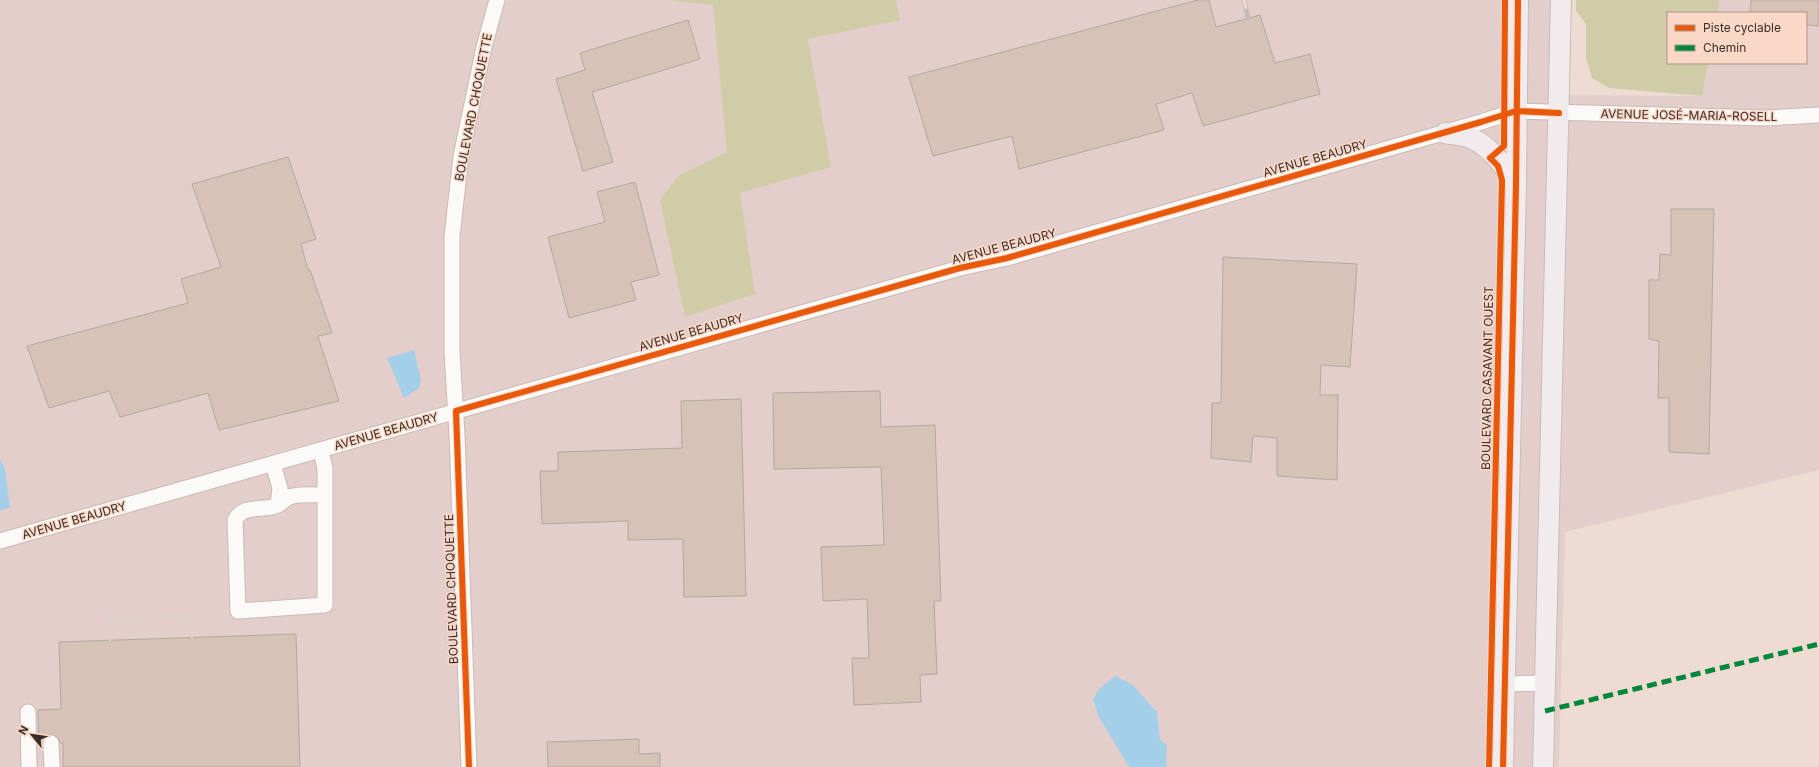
<svg xmlns="http://www.w3.org/2000/svg" width="1819" height="767" viewBox="0 0 1819 767" font-family="Inter,sans-serif">
<rect width="100%" height="100%" fill="#eedcd3"/>
<path fill="#e4cecb" d="M0 0H1567L1564 95 1701 96 1708 63H1806V13H1717L1720 0H1819V470L1565 532 1559 767H0Z"/>
<path fill="#d0cca8" d="M668 0H896L900 20 808 39 831 167 740 193 755 294 685 317 660 200 679 175 727 152 713 5Z
M1576 0H1720L1717 13H1668V63H1708L1702 96 1609 88 1592 78 1586 57V24L1576 11Z"/>
<path fill="#a4cfe9" d="M414 350 421 380 419 388 404 398 387 358Z
M0 459 5 469 10 508 0 510Z
M1115 676 1132 684 1157 712 1160 740 1167 745 1166 767H1129L1099 717 1093 700 1099 689Z"/>
<path fill="#d7c2b8" stroke="#b4a79f" d="M1198 0H1209L1216 27 1260 15 1275 63 1310 54 1320 94 1203 126 1192 93 1156 104 1164 130 1019 169 1012 136 933 156 909 77Z
M1751 0H1819V26L1806 25V13H1750Z
M688 20 700 59 592 92 613 162 583 171 556 79 585 70 580 53Z
M288 157 316 239 301 244 308 270H310L332 333 318 336 339 401 219 430 208 393 120 417 109 391 49 408 27 346 188 303 181 279 221 267 192 184Z
M635 182 659 275 631 282 636 300 569 318 548 237 605 222 597 192Z
M1671 209H1714L1709 454 1669 452V398H1658L1659 341 1649 339V280H1659L1660 254 1671 255Z
M1223 257 1357 264 1350 367 1321 365 1320 395H1338L1337 480 1277 476V438L1253 436 1251 462 1211 458 1212 403H1221Z
M880 391 881 427 935 425 941 601H934L937 674 920 675 921 702 854 705 852 658H869L867 599 823 601 821 547 884 545 881 467 774 469 773 393Z
M741 399 746 596 684 597 683 539 628 540V521L542 524 540 471H558V452L682 448 681 401Z
M296 634 300 767H63V743H60L58 738 50 734 43 739 42 743H39L38 710 61 709 59 642Z
M639 739V754L660 753V767H548L547 742Z"/>
<g fill="none" stroke-linecap="round" stroke-linejoin="round">
<g stroke="#c8bab3" stroke-width="17">
<path id="minor" d="M321 450 325 469V605L238 611 235 520C244 503 264 512 278 505 284 502 285 497 293 496 303 494 314 495 325 495
M273 464 280 488 278 505
M0 541 960 268 1007 258 1481 122 1516 111 1766 118 1819 115
M1505 684 1545 683
M28 712 29 767
M51 743 52 767
M469 767 457 435 452 352V237L461 156 484 47 497 0"/>
</g>
<g stroke="#c6bdb8" stroke-width="22">
<path id="major" d="M1445 133C1453 135 1465 135 1473 139 1492 148 1504 167 1516 184
M1503 767 1516 184 1518 0
M1543 767 1561 0"/>
</g>
<path stroke="#d8d3d0" stroke-width="2.5" stroke-dasharray="3 3" stroke-linecap="butt" d="M106 525 110 641
M110 620 225 617
M192 638V618"/>
<use href="#minor" stroke="#fcfaf8" stroke-width="15"/>
<use href="#major" stroke="#f1ebee" stroke-width="20"/>
<g stroke="#bfbbb9" stroke-width="4.5">
<path id="rail" d="M1244 0 1248 18"/>
</g>
<use href="#rail" stroke="#f9d8c8" stroke-width="3" stroke-dasharray="9" stroke-linecap="butt"/>
<path stroke="#00873e" stroke-width="5" stroke-dasharray="10 5" stroke-linecap="butt" d="M1545 711 1819 644"/>
<g stroke="#f9d8c8" stroke-width="8">
<path id="cycleway" d="M469 767 456 411 960 268 1007 258 1481 122 1516 111 1559 113
M1489 767 1502 180 1498 166 1490 158 1504 146 1505 0
M1503 767 1516 184 1518 0"/>
</g>
<use href="#cycleway" stroke="#e8590c" stroke-width="6"/>
</g>
<g text-anchor="middle" dominant-baseline="central" stroke-width="3" stroke-linejoin="round" paint-order="stroke">
<g font-size="12" fill="#3a2d27" stroke="#f9d8c8">
<text transform="translate(473 107) rotate(-79)">BOULEVARD CHOQUETTE</text>
<text transform="translate(1689 115) rotate(1)">AVENUE JOSÉ-MARIA-ROSELL</text>
<text transform="translate(1315 158) rotate(-16)">AVENUE BEAUDRY</text>
<text transform="translate(1004 246) rotate(-15)">AVENUE BEAUDRY</text>
<text transform="translate(691 332) rotate(-16)">AVENUE BEAUDRY</text>
<text transform="translate(1487 378) rotate(-89)">BOULEVARD CASAVANT OUEST</text>
<text transform="translate(386 431) rotate(-16)">AVENUE BEAUDRY</text>
<text transform="translate(74 520) rotate(-16)">AVENUE BEAUDRY</text>
<text transform="translate(451 589) rotate(-92)">BOULEVARD CHOQUETTE</text>
</g>
</g>
<rect x="1667" y="12" width="140" height="52" fill="#f9d8c8" stroke="#ad9488"/>
<rect x="1675" y="25" width="20" height="6" fill="#e8590c" stroke="#ad9488"/>
<text x="1703" y="32" font-size="12" fill="#3a2d27">Piste cyclable</text>
<rect x="1675" y="45" width="20" height="6" fill="#00873e" stroke="#ad9488"/>
<text x="1703" y="52" font-size="12" fill="#3a2d27">Chemin</text>
<g transform="translate(32 735) rotate(299)" stroke="#f9d8c8" stroke-width="3" paint-order="stroke">
<path d="M0-3L7 15L0 10L-7 15Z" fill="#3a2d27"/>
<text y="-6" font-size="11" font-weight="bold" text-anchor="middle" fill="#3a2d27">N</text>
</g>
</svg>
